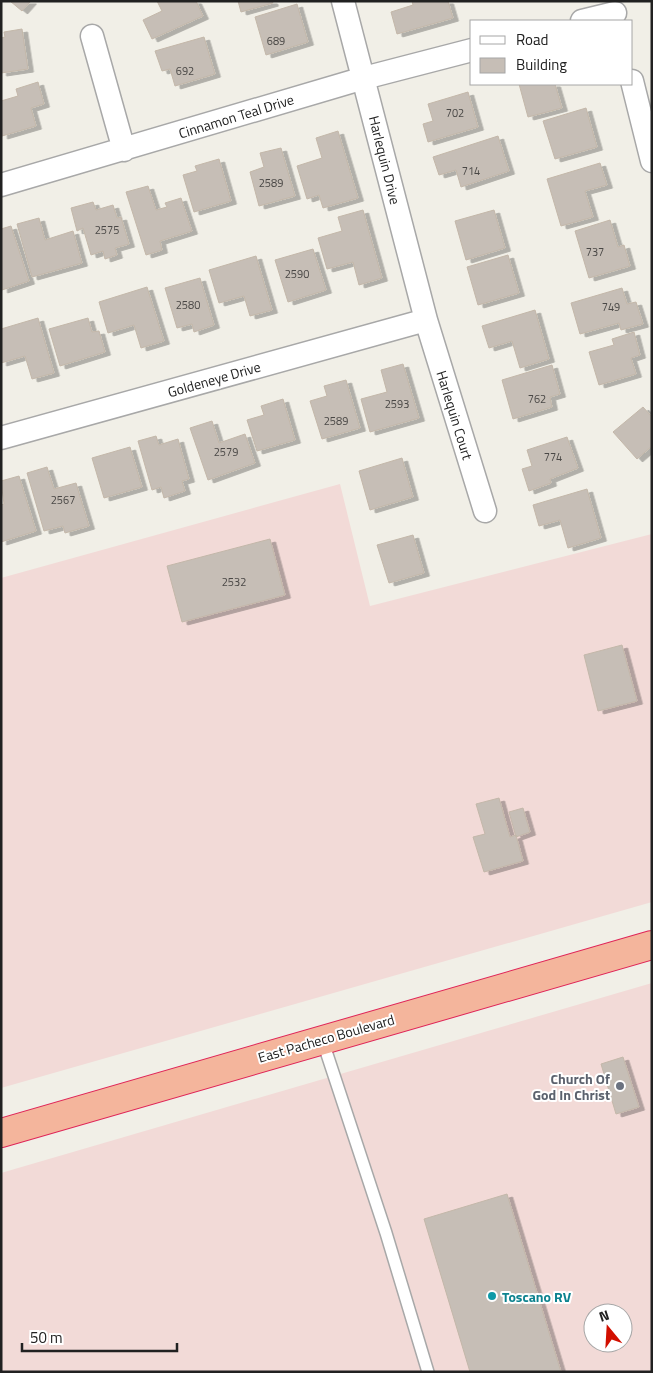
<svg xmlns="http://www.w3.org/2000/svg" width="653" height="1373" viewBox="0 0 653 1373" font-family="'Titillium Web',sans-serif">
<defs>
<filter id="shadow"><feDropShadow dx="5.5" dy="3" stdDeviation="0" flood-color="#0004"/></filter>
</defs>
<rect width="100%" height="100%" fill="#f1efe7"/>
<path fill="#f2dad7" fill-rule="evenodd" d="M340 484 370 606 652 534V902L1 1088V578Z
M652 983V1372H1V1173ZM593 1313H623V1343H593Z"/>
<path fill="#c6beb6" stroke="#c3b7a9" filter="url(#shadow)" d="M10 1H31L22 11Z
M157 1H196L203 16 152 39 143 20 162 11Z
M238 1H272L273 3 241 12Z
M412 1H448L453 18 397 34 391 12 413 5Z
M297 4 308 42 266 55 255 17Z
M22 29 28 69 1 73V38L5 37 4 32Z
M204 37 215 74 175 86 170 69 162 71 155 51Z
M38 82 44 104 31 108 36 126 2 136 1 101 18 96 16 89Z
M519 84H555L562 108 528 117Z
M468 92 478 127 428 142 423 124 433 121 428 104Z
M586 108 597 147 555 159 543 121Z
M338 131 358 198 323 208 319 195 307 199 297 166 322 158 316 138Z
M498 136 509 171 461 187 456 170 439 175 433 157Z
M281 148 295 196 259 206 250 172 264 167 260 153Z
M219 159 231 201 194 212 183 175 197 171 195 166Z
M600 163 607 185 585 191 593 217 561 226 547 179Z
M148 186 156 210 167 207 165 203 181 198 192 231 160 241 162 250 146 255 126 192Z
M93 202 96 210 113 205 117 218 121 217 129 244 115 248 117 255 105 259 103 251 91 255 83 228 77 231 71 208Z
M363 210 382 278 359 285 353 262 327 269 318 238 342 231 338 217Z
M494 210 505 248 466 260 455 221Z
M39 218 45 240 73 231 82 263 32 277 17 224Z
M610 220 618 247 624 245 630 266 589 278 575 231Z
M11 226 29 281 2 290 1 229Z
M313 249 326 290 288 302 275 260Z
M508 255 519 293 478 305 467 267Z
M256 256 272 310 250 316 244 296 219 303 209 270Z
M200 278 214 325 194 332 192 324 177 328 165 288Z
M147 287 164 341 141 348 134 325 108 333 99 302Z
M622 288 627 304 636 302 643 324 621 330 619 323 580 334 571 303Z
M535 310 549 359 520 368 512 341 489 348 482 326Z
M38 318 54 373 32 379 25 356 1 363V329Z
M88 318 92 332 99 331 105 352 60 366 49 329Z
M634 332 640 355 631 358 636 374 599 385 589 352 614 345 612 339Z
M403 364 419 418 370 432 361 399 387 392 381 370Z
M552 365 560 394 550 397 552 407 513 419 502 380Z
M346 380 360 428 322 439 310 401 327 396 324 386Z
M283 399 295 440 257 451 247 420 264 415 261 406Z
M643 407 652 417V446L637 459 613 432Z
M212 421 219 443 245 434 255 463 208 480 190 428Z
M156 436 159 445 178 439 189 479 182 481 185 491 164 498 161 487 152 490 138 441Z
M567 437 578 468 550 479 551 483 529 491 522 469 532 466 527 450Z
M130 447 142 487 104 498 92 458Z
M402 458 413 497 370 510 359 471Z
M47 467 54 489 76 483 89 526 65 533 63 526 44 531 27 473Z
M19 476 36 531 1 542V505L4 504 1 481Z
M587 489 601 538 568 548 560 520 539 526 533 505Z
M413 535 424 573 389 583 377 545Z
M270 539 285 595 182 622 167 566Z
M622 645 637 701 598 711 584 655Z
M499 798 510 837 516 835 523 861 484 872 473 837 485 834 476 804Z
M523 808 530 832 516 837 509 812Z
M623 1057 639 1107 616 1114 601 1064Z
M507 1194 561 1372H470L424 1219Z"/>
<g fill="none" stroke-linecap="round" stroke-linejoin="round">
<g stroke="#a8a8a8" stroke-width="14">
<path id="service" d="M322 1039 386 1233 428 1372"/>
</g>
<g stroke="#a8a8a8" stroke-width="25">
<path id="minor" d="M343 1 426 320 485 511
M582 21 615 13
M92 36 124 150
M632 81 652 161
M1 185 364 78 472 50
M1 438 426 320"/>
</g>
<g stroke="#df2457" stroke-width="30">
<path id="trunk" d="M1 1133 652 945"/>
</g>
<use href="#service" stroke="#fff" stroke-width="11"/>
<use href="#minor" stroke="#fff" stroke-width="22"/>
<use href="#trunk" stroke="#f4b59c" stroke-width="28"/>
</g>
<circle fill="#6b7280" stroke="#fff" stroke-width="2" cx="620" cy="1086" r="5"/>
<circle fill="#0f9aa8" stroke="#fff" stroke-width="2" cx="492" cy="1296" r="5"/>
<g text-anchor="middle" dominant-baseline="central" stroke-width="4" stroke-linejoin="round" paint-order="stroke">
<g font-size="11" fill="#4a4846">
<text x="276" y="41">689</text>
<text x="185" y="71">692</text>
<text x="455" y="113">702</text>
<text x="471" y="171">714</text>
<text x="271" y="183">2589</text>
<text x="107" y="230">2575</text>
<text x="595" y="252">737</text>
<text x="297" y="274">2590</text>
<text x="188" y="305">2580</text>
<text x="611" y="307">749</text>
<text x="537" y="399">762</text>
<text x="397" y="404">2593</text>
<text x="336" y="421">2589</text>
<text x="226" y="452">2579</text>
<text x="553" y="457">774</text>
<text x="63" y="500">2567</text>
<text x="234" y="582">2532</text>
</g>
<g font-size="14" fill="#212121" stroke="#fff">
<text transform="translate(236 116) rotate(-17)">Cinnamon Teal Drive</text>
<text transform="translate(385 160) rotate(76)">Harlequin Drive</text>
<text transform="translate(214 379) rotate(-16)">Goldeneye Drive</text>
<text transform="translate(455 415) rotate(73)">Harlequin Court</text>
<text transform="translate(326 1038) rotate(-16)">East Pacheco Boulevard</text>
</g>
<g font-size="14" font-weight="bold" fill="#5b616d" stroke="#fff" text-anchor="end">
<text x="610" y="1078">Church Of<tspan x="610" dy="16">God In Christ</tspan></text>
</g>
<g font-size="14" font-weight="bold" fill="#0d838f" stroke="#fff" text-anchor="start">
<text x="502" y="1296">Toscano RV</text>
</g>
</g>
<rect width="653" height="1373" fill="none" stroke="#212121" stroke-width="5"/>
<rect x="470" y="20" width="162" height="65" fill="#ffffff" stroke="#a6a6a6"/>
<rect x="480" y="36" width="25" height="8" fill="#ffffff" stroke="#a6a6a6"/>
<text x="516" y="45" font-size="15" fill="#212121">Road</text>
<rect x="480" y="58" width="25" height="15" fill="#c6beb6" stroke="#a6a6a6"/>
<text x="516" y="70" font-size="15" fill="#212121">Building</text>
<g transform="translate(608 1328) rotate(342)"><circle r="24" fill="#ffffff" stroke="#a6a6a6"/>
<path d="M0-4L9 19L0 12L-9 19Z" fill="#d20f00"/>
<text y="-8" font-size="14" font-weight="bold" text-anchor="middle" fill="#212121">N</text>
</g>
<path d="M22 1343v8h155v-8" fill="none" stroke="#212121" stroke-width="2.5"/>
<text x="30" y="1343" font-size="15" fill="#212121" stroke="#ffffff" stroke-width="4" paint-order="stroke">50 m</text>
</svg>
